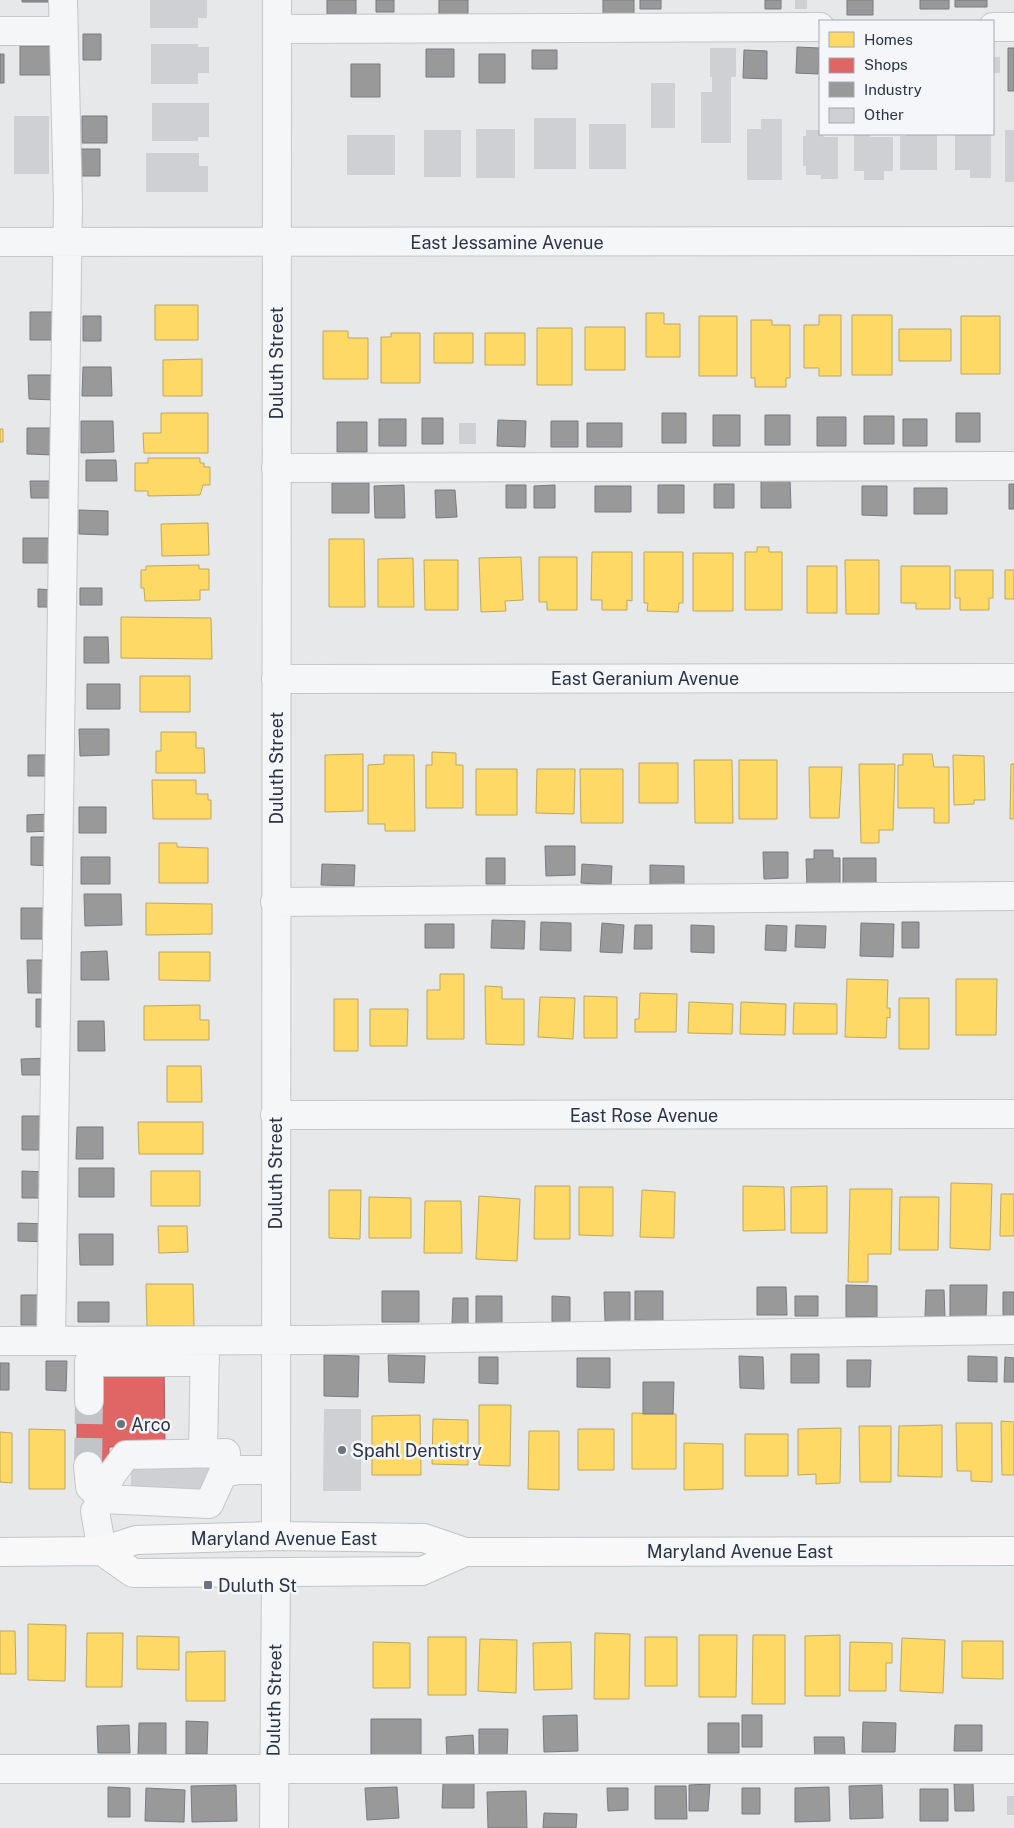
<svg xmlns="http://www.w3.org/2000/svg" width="1014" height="1828" viewBox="0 0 1014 1828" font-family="'Public Sans',sans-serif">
<rect width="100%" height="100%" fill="#e6e8ea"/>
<path fill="#ffd966" stroke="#bfa85c" d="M155 305H198V340H155Z
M646 313H664V324H680V357H646Z
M819 315H841V376H819V368H804V325H819Z
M852 315H892V375H852Z
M699 316H737V376H699Z
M961 316H1000V374H961Z
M751 320H772V325H790V378H786V387H755V378H751Z
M585 327H625V370H585Z
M537 328H572V385H537Z
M899 329H951V361H899Z
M323 331H348V338H368V379H323Z
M391 333H420V383H381V337H391Z
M434 333H473V363H434Z
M485 333H525V365H485Z
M202 359V396H163V360Z
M161 413H208V453H144L143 433H161Z
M0 429H3V442H0Z
M148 458H200V463H204V467H210V485H203L200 495 148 496V491H135V463H148Z
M208 523 209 555 162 556 161 524Z
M329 539H364L365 607H329Z
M757 547H769V552H782V610H745V552H757Z
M592 552H632V601L627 600V610H602V600H591Z
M644 552H683V603H679L678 612 647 611 648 603H644Z
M693 553H733V611H693Z
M521 557 523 600 505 601 506 611 481 612 479 558Z
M539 557H577V610H547V602H539Z
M413 558 414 607H378V559Z
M424 560H458V610H425Z
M845 560H879V614H846Z
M199 565V569H209V590H200V600L145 601 144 588H141V570H146V566Z
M807 566H837V613H807Z
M901 566H950V609H916V603H901Z
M955 570H993V598H989V610H960V598H955Z
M1005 570H1014V599H1005Z
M121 617 211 618 212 659 121 658Z
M140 676H190V712H140Z
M161 732H196V748H204L205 773H156V751H161Z
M432 752 456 753V765H463V808H426V765H432Z
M363 754V811L325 812V755Z
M903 754H932L934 767H949V823H934V808H898V765H903Z
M384 755H414L415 831H385V824H368V765L384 764Z
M953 755 984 756 985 800H974V804L954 805Z
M694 760H732L733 823H695Z
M739 760H777V819H739Z
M639 763H678V803H639Z
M859 764H895L893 830H879V843H861Z
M1011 764H1014V819H1010Z
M809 767H842L839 818H810Z
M476 769H517V815H476Z
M537 769H575L574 814 536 813Z
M580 769H623V823H581Z
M152 780H196V794H208V800H211V819H153Z
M159 843H177V847L208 848V883H159Z
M146 903 212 904V934L146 935Z
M159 952H210V981L159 980Z
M440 974H464V1039H427V990H440Z
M847 979 888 980 887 1008H890V1018L887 1017 886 1038 845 1037Z
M956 979H997L996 1035H956Z
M485 986 502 987V999H524V1045L486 1044Z
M640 993 677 994 676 1032H635V1019H639Z
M584 996 617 997V1038H584Z
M540 997 575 998 573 1039 538 1037Z
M899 998H929V1049H899Z
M334 999H358V1051H334Z
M689 1002 733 1004 732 1034 688 1033Z
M741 1002 786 1004 785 1035 740 1034Z
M794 1003 837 1004V1034H793Z
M200 1005V1020H209V1040H144V1006Z
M370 1009H408L407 1046H370Z
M167 1066H201L202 1102H167Z
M138 1122H203V1154H139Z
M151 1171H200V1206H151Z
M951 1183 992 1184 990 1250 950 1248Z
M535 1186H570V1239H534Z
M743 1186 784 1187 785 1230 743 1231Z
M827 1186V1233H791V1187Z
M579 1187H613V1236L579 1235Z
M850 1189H892L891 1254H868V1282H848Z
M329 1190H361L360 1239 329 1238Z
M642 1190 675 1192 674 1238 640 1237Z
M1001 1194H1014V1236H1000Z
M479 1196 520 1199 517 1261 476 1259Z
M369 1197 411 1198V1238H369Z
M900 1197H939L938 1250H899Z
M425 1201H461L462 1253H424Z
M158 1226H187L188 1252 159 1253Z
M146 1284H193L194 1326H147Z
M479 1405H511L510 1466 479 1465Z
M632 1413 676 1414V1469H632Z
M420 1415 421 1475H372V1416Z
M433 1419 468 1420V1465L432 1464Z
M1001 1421 1014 1422V1475H1002Z
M956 1423H992V1482L971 1481V1471H957Z
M942 1425V1477L898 1476 899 1426Z
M859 1426H891V1482H860Z
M841 1428 840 1483 816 1484V1474L798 1475V1429Z
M29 1429 65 1430V1489H29Z
M578 1429H614V1470H578Z
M529 1431H559V1490L528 1489Z
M0 1432 12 1433V1483L0 1482Z
M745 1434H788V1476H745Z
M684 1443 723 1444V1489L684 1490Z
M28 1624 66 1625 65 1681 28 1680Z
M0 1631H15L16 1674H0Z
M87 1633H123L122 1687H86Z
M595 1633 630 1634 629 1699H594Z
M699 1635H737L736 1697H699Z
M753 1635H785V1704H752Z
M840 1635V1696H805V1636Z
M137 1636 179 1637V1670L137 1669Z
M428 1637H466V1695H428Z
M645 1637H677V1686H645Z
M902 1638 945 1640 943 1693 900 1691Z
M480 1639 517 1640 516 1693 478 1691Z
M962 1641H1003V1679L962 1678Z
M373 1642 410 1643V1688H373Z
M571 1642 572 1689 534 1690 533 1643Z
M850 1642 892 1643V1663H886V1691H849Z
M225 1651V1701H186V1652Z"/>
<path fill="#e06666" stroke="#aa575c" d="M164 1364 165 1446 109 1447V1466H77V1401H103V1365Z"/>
<path fill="#999" stroke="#787b80" d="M22 0H51V2H22Z
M327 0H356V14H327Z
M376 0H394V12H376Z
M439 0H468V14H439Z
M603 0H634V16H603Z
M640 0H661V9H640Z
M765 0H781V9H765Z
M847 0H873V15H847Z
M920 0H949V9H920Z
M955 0H987V7H955Z
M83 34H101V60H83Z
M20 46H52V75H20Z
M797 47 819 48 818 74 796 73Z
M1008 48H1014V91H1008Z
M426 49H454V77H426Z
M532 50H557V69H532Z
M744 50 767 51V79L743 78Z
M0 54H4V83H0Z
M479 54H505V83H479Z
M351 64H380V97H351Z
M82 116H107V143H82Z
M81 149H100V176H81Z
M30 312H56V340H30Z
M83 316H101V341H83Z
M83 367H111L112 396H82Z
M28 375H55L56 400 29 399Z
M662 413H686V443H662Z
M956 413H980V442H956Z
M713 415H740V446H713Z
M765 415H790V445H765Z
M864 416H894V444H864Z
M817 417H846V446H817Z
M422 418H443V444H422Z
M379 419H406V446H379Z
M903 419H927V446H903Z
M498 420 526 421 525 447 497 446Z
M81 421H113L114 452 81 453Z
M551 421H578V447H551Z
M337 422H367V452H337Z
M587 423H622V447H587Z
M27 428H55L54 455 27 454Z
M86 460H116L117 481H86Z
M761 479H790L791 508H761Z
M30 481H54V498H31Z
M332 483H369V513H332Z
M714 484H734V508H714Z
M1009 484H1014V509H1009Z
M404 485 405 518H375L374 486Z
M506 485H526V508H506Z
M555 485V508H534V486Z
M658 485H684V513H658Z
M595 486H631V512H595Z
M862 486H887V516L862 515Z
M914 488H947V514H914Z
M435 490H455L457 517 436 518Z
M79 510 108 511V535L79 534Z
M23 538H50V563H23Z
M80 588H102V605H80Z
M38 589 55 590V607H38Z
M84 637H108L109 663H84Z
M87 684H120V709H87Z
M79 729H109V755L80 756Z
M28 755H52V776H28Z
M79 807H106V833H79Z
M52 814V831L27 832V815Z
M31 837H52V866L31 865Z
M545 846H575V875L546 876Z
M814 850H833V858H840V886H807L806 859H814Z
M763 852H788V878L764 879Z
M81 857H110V884H81Z
M486 858H505V884H486Z
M843 858H876V886H843Z
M322 864 355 865 354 886 321 885Z
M582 864 612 866 611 885 581 883Z
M650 865 684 866V885L650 884Z
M84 894H121L122 925 85 926Z
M21 908H51V939H21Z
M492 920 525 921 524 949 491 948Z
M541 922 571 923V951L540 950Z
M902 922H919V948H902Z
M602 923 624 925 622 953 600 952Z
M861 923 894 924 893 957 860 956Z
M425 924H454V948H425Z
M635 925H652V949H634Z
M691 925 714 926V953L691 952Z
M766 925 787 926 786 951 765 950Z
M796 925 826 926 825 948 795 947Z
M107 951 109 980H81V952Z
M27 960H50V993H28Z
M36 999H50V1027H36Z
M78 1021H104L105 1051H78Z
M49 1058V1075H22L21 1059Z
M22 1116H50V1150H22Z
M77 1127H103V1159H76Z
M79 1168H114V1197H79Z
M22 1171 48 1172V1198H22Z
M18 1223 48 1224 49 1242 18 1241Z
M79 1234H113V1265H80Z
M846 1285 877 1286V1317H846Z
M950 1285H987L986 1318 950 1317Z
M757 1287H786L787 1315H757Z
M926 1290H944L945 1317H925Z
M382 1291H419V1322H382Z
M635 1291H663V1321L635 1320Z
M604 1292H630V1322L605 1321Z
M1003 1292H1014V1320H1003Z
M21 1295H47V1325H21Z
M476 1296H502V1327H476Z
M552 1296 570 1297V1322H552Z
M795 1296H818V1316H795Z
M453 1298H468V1324H452Z
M78 1302H109V1322H78Z
M791 1354H819V1383H791Z
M324 1355 359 1356 358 1397 324 1396Z
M388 1355 425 1356 424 1383 389 1382Z
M739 1356 763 1357 764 1389 740 1388Z
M968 1356 997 1357V1382L968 1381Z
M479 1357H498V1384L479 1383Z
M1005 1357 1014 1358V1382H1004Z
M577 1358H610V1388L577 1387Z
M847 1360H871L870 1387H847Z
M46 1361H67L66 1391 46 1390Z
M0 1363H9V1390H0Z
M643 1382H674L673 1414H643Z
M577 1715 578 1751 544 1752 543 1716Z
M742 1715H762V1747H742Z
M371 1719H421V1758H371Z
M186 1721 208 1722 207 1754H186Z
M863 1722 896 1723 895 1752H862Z
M139 1723H166V1756H138Z
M708 1723H739V1753H708Z
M129 1725 130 1753H98L97 1726Z
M955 1725H982V1751H954Z
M479 1729H508L507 1756 479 1755Z
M473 1735 474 1754 447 1756 446 1737Z
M814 1737H844L845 1756H815Z
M443 1783H474V1808H442Z
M973 1783 974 1811H955L954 1784Z
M710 1784 708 1811H689V1785Z
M236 1785 237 1821 192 1822 191 1786Z
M882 1785 883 1818 850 1819 849 1786Z
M655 1786H686L687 1819H655Z
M108 1787 130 1788V1817H108Z
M397 1787 399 1818 367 1820 365 1788Z
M829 1787 830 1821 795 1822V1788Z
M146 1788 185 1790 184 1822 145 1821Z
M607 1788H628V1810L608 1811Z
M742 1788H760V1814H742Z
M920 1789H948V1821H920Z
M526 1791 527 1828H488L487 1792Z
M544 1813 577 1814 576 1828H543Z"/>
<path fill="#ced0d3" d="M150 0H207V18H198V28H150Z
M795 0H807V9H795Z
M151 44H198V47H209V73H198V84H151Z
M710 48H736V77H731V143H701V92H712V77H710Z
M993 57H1000V73H993Z
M651 83H675V128H651Z
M152 103H209V137H198V141H152Z
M14 116H49V174H14Z
M534 118H576V169H534Z
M761 119H782V180H747V129H761Z
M589 124H626V169H589Z
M476 129H515V178H476Z
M424 130H461V177H424Z
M806 130H820L824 137H838V179H821V175H806V166H803V136H806Z
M1005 130H1014V182H1005Z
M854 134H870V137H893V171H884V180H864V171H854Z
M906 134H937V170H900V136H906Z
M955 134H991V178H970V170H955Z
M347 135H395V175H347Z
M146 153H199V166H208V192H146Z
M459 423H476V444H459Z
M324 1409H361V1491H323Z
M209 1461V1496L131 1497V1462Z
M1007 1796H1014V1815H1007Z"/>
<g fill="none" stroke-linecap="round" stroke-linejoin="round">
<path stroke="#c1c4c9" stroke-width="28" stroke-dasharray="28 14" stroke-linecap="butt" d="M88 1466 89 1401"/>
<g stroke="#c4c6c8" stroke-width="30">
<path id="minor" d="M993 27H1014
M277 29 820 27
M0 31H63
M0 242 1014 241
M276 468 1014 466
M276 679 1014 678
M275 902 1014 896
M275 1115 1014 1114
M0 1341 312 1340 1014 1330
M51 1341 68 204 63 0
M89 1401V1362H205
M203 1453 205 1345
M88 1466 90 1487 103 1499 209 1504 223 1473
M276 1536 277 0
M102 1551 95 1511 103 1499 110 1477 126 1455 226 1453 223 1473 238 1470H274
M0 1769H1014
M274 1828 276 1572"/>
</g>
<g stroke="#c2c5c8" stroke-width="30">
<path id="major" d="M102 1551 133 1573 422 1571 465 1552
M0 1552 102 1551 136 1540 276 1536 424 1538 465 1552 1014 1551"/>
</g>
<use href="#minor" stroke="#f5f6f7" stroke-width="28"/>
<use href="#major" stroke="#f8f8f8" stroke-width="28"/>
</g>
<g fill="#6c737f" stroke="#f4f6f9" stroke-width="2">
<circle cx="121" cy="1424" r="5"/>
<circle cx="342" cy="1450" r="5"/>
<rect x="203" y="1580" width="10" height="10" rx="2.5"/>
</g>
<g text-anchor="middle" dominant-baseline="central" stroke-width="5" stroke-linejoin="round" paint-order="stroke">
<g font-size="18" fill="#2b3445" stroke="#f4f6f9">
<text x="507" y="242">East Jessamine Avenue</text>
<text transform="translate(276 363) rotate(-90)">Duluth Street</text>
<text x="645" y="678">East Geranium Avenue</text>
<text transform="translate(276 768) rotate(-90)">Duluth Street</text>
<text x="644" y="1115">East Rose Avenue</text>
<text transform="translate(275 1173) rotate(-90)">Duluth Street</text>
<text x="284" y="1538">Maryland Avenue East</text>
<text x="740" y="1551">Maryland Avenue East</text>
<text transform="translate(274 1700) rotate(-89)">Duluth Street</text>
</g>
<g font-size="18" fill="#2b3445" stroke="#f4f6f9" text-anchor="start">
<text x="131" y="1424">Arco</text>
<text x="352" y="1450">Spahl Dentistry</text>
<text x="218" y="1585">Duluth St</text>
</g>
</g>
<rect x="819" y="20" width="175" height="115" fill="#f4f6f9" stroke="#a4a8b1"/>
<rect x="829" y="32" width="25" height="15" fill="#ffd966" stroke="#a4a8b1"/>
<text x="864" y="45" font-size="15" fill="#2b3445">Homes</text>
<rect x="829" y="58" width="25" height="15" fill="#e06666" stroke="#a4a8b1"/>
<text x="864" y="70" font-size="15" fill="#2b3445">Shops</text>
<rect x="829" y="82" width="25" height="15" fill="#999999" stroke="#a4a8b1"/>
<text x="864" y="95" font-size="15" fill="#2b3445">Industry</text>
<rect x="829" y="108" width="25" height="15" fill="#ced0d3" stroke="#a4a8b1"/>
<text x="864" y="120" font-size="15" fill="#2b3445">Other</text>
</svg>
